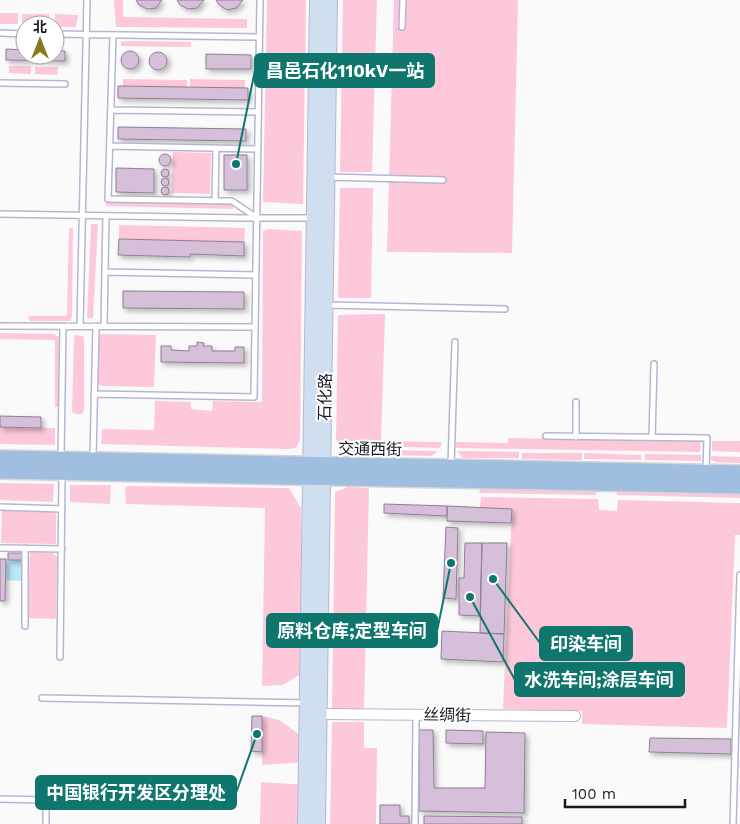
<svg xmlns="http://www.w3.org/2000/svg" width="740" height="824" viewBox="0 0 740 824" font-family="'Work Sans','Noto Sans SC',sans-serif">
<defs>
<filter id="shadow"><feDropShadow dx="3" dy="3" stdDeviation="2.5" flood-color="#0004"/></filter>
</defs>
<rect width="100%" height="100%" fill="#fafafa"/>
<path fill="#fdc8da" d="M114 0H123V17L247 19V28L116 27Z
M267 0H306L303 204 263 202Z
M343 0H377L372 172H340Z
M394 0H518L512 253 387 252Z
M0 13H18V24H0Z
M22 14H49V23H22Z
M55 14 78 15 76 27H55Z
M121 41 191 42V47L121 46Z
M9 66H31V74L9 73Z
M35 67H58L57 75 35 74Z
M123 79 187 80V87L123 86Z
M190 79 245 80V88L190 87Z
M173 152 211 153 210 194 172 193Z
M340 188H373L371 298H338Z
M106 202 233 205V209L106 206Z
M91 224H98L93 318H87Z
M119 225 245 228 244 242 119 239Z
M69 228H73L72 317 70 321H30L28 316H67Z
M269 229 302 231 300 440 296 448 288 449 101 444 102 429 154 430 155 401 191 402V409L212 411 213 401 262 402 263 231Z
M385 314 381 441 442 442 440 448 381 446V441L375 442 374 452H344L339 447 336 439 338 315Z
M0 333 54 334 60 338V407H55V340L0 339Z
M100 334 156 335 154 387 101 386 98 383V339Z
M75 335 83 336 84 339V411L82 414H76L72 412 74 338Z
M0 427 55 428V445L0 444Z
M508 438 701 441 700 452 456 448V442L508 443Z
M712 441H740V452L712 451Z
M383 450 437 451 432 456 383 455Z
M457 451 519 452V458H463Z
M522 453H582V460L522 459Z
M584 453 641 455V460L584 459Z
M645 454 701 455V461L645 460Z
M711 456 740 457V463L715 462 711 460Z
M0 483 54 484 53 502 0 500Z
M70 485H111L110 504 70 502Z
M127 486 289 488 301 508V674L283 685 262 686 265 508 126 504 125 490Z
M481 486 594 489 596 492V495L479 493Z
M348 487 369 488 364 710H332L335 492Z
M620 489 740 492V498L617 495V492Z
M481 497 598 499 599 510 617 511 618 500 740 503V535H735L727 728 582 724V711L503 709 512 509 480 508Z
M2 511 56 512V544L1 543Z
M30 552 53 553 57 557 56 616 55 619 27 618Z
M262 716 279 720 306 739V762L262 765Z
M332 722H364V748H377L376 824H330Z
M261 782 306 785 305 824H260Z"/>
<path fill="#b9e9f6" d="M6 559 23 560 22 581 6 580Z"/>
<path fill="#d5bfd9" stroke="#917d95" filter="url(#shadow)" d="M136 0H162L156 8 147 9 139 5Z
M177 0H204L197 8 188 9 180 5Z
M216 0H243L236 8 227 10 219 5Z
M6 49 25 50V55H55V50L65 51V61L6 60Z
M121 60a9 9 0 1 1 18 0a9 9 0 1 1-18 0Z
M149 61a9 9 0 1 1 18 0a9 9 0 1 1-18 0Z
M206 54 251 55V69H206Z
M118 86 248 88V100L118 98Z
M118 127 246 129V141L118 139Z
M159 160a6 6 0 1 1 12 0a6 6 0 1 1-12 0Z
M224 155H247V190H224Z
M116 168 154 169V193L116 192Z
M161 173a4 4 0 1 1 8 0a4 4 0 1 1-8 0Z
M161 182a4 4 0 1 1 8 0a4 4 0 1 1-8 0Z
M161 191a4 4 0 1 1 8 0a4 4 0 1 1-8 0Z
M119 239 244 242V256L190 254V257L118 255Z
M123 291 244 292V309L123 308Z
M197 342 204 343 203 346H212V351H235V347H244V363L161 362V346H171V350L189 351V346H197Z
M0 416 41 417V428L0 427Z
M384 504 447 506V516L384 513Z
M447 506 512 509 511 523 447 521Z
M446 527 458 528 456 599 443 598Z
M465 543H482L480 616 459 615V578H464Z
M482 543H507L504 634 480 633Z
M8 553H22L23 560H8Z
M0 559H6L5 601H0Z
M442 631 504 634 503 662 441 659Z
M252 716H262V752L251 751Z
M419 730H433L434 788H485L486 732 525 733 524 813 419 811Z
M446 730 483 731V744L446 743Z
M650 738 731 739V754L649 752Z
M380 805H400V816H409V824H380Z
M424 816 522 817V824H424Z"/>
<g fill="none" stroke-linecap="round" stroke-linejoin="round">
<g stroke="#b6b6d4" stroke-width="8">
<path id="lane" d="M402 27 403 0
M0 33 25 34
M55 34 259 37
M113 35 108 199 232 201 257 218
M0 83 65 84
M111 110 258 112
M110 146 258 149
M329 177 443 180
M215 201 216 148
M0 214 243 218H313
M105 272 256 275
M328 305 505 309
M0 326 255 327
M80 326 87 0
M104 326 106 216
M94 394 254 397 260 0
M576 402V437
M546 436 707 438 706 469
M652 438 654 364
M61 457 63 326
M93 457 96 326
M451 465 455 342
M0 507 62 509
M0 548 62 549
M25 626V548
M60 657 62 475
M42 698 306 703
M0 799 46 800V824
M415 824 416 715
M733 824 740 575"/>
</g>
<g stroke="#b6b6d4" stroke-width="12">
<path id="street" d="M320 714 575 716"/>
</g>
<g stroke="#b6b6d4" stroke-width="16">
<path id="secondary" d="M305 824 317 0
M318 824 330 0"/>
</g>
<g stroke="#d5d5d7" stroke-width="18">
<path id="primary" d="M0 458 740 473
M0 471 740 486"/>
</g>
<use href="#lane" stroke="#fff" stroke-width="5"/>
<use href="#street" stroke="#fff" stroke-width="10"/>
<use href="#secondary" stroke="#d0dff0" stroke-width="14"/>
<use href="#primary" stroke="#a0bfe0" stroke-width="15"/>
</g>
<g text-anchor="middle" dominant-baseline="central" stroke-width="4" stroke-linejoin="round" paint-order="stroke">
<g font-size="16" fill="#181823" stroke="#fff">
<text transform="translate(325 397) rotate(-89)">石化路</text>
<text transform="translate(370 449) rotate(1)">交通西街</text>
<text transform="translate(447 715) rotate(1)">丝绸街</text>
</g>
</g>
<path fill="none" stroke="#0f766e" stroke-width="2" d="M236 164L255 70M451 563L437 631M493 579L540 643M470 597L515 680M257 734L236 793"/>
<g fill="#0f766e" stroke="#fff" stroke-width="2">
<circle cx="236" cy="164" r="5"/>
<circle cx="451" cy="563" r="5"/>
<circle cx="493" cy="579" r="5"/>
<circle cx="470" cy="597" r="5"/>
<circle cx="257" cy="734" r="5"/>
</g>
<g fill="#0f766e" stroke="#0f766e" stroke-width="2">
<rect x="255" y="54" width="179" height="33" rx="5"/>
<rect x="267" y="614" width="170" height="33" rx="5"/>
<rect x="540" y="627" width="92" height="33" rx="5"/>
<rect x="515" y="663" width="169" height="33" rx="5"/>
<rect x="36" y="776" width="200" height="33" rx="5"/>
</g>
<g font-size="18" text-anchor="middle" font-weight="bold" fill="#fff">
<text x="345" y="77">昌邑石化110kV一站</text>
<text x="352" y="637">原料仓库;定型车间</text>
<text x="586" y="650">印染车间</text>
<text x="599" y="686">水洗车间;涂层车间</text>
<text x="136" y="799">中国银行开发区分理处</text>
</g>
<g transform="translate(40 40)"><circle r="24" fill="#ffffff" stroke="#a3a3a7"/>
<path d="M0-4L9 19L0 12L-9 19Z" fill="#867a1f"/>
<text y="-8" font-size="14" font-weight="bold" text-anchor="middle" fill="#181823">北</text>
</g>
<path d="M565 799v8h120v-8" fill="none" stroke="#181823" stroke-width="2.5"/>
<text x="572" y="799" font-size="15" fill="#181823" stroke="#ffffff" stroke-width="4" paint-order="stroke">100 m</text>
</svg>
